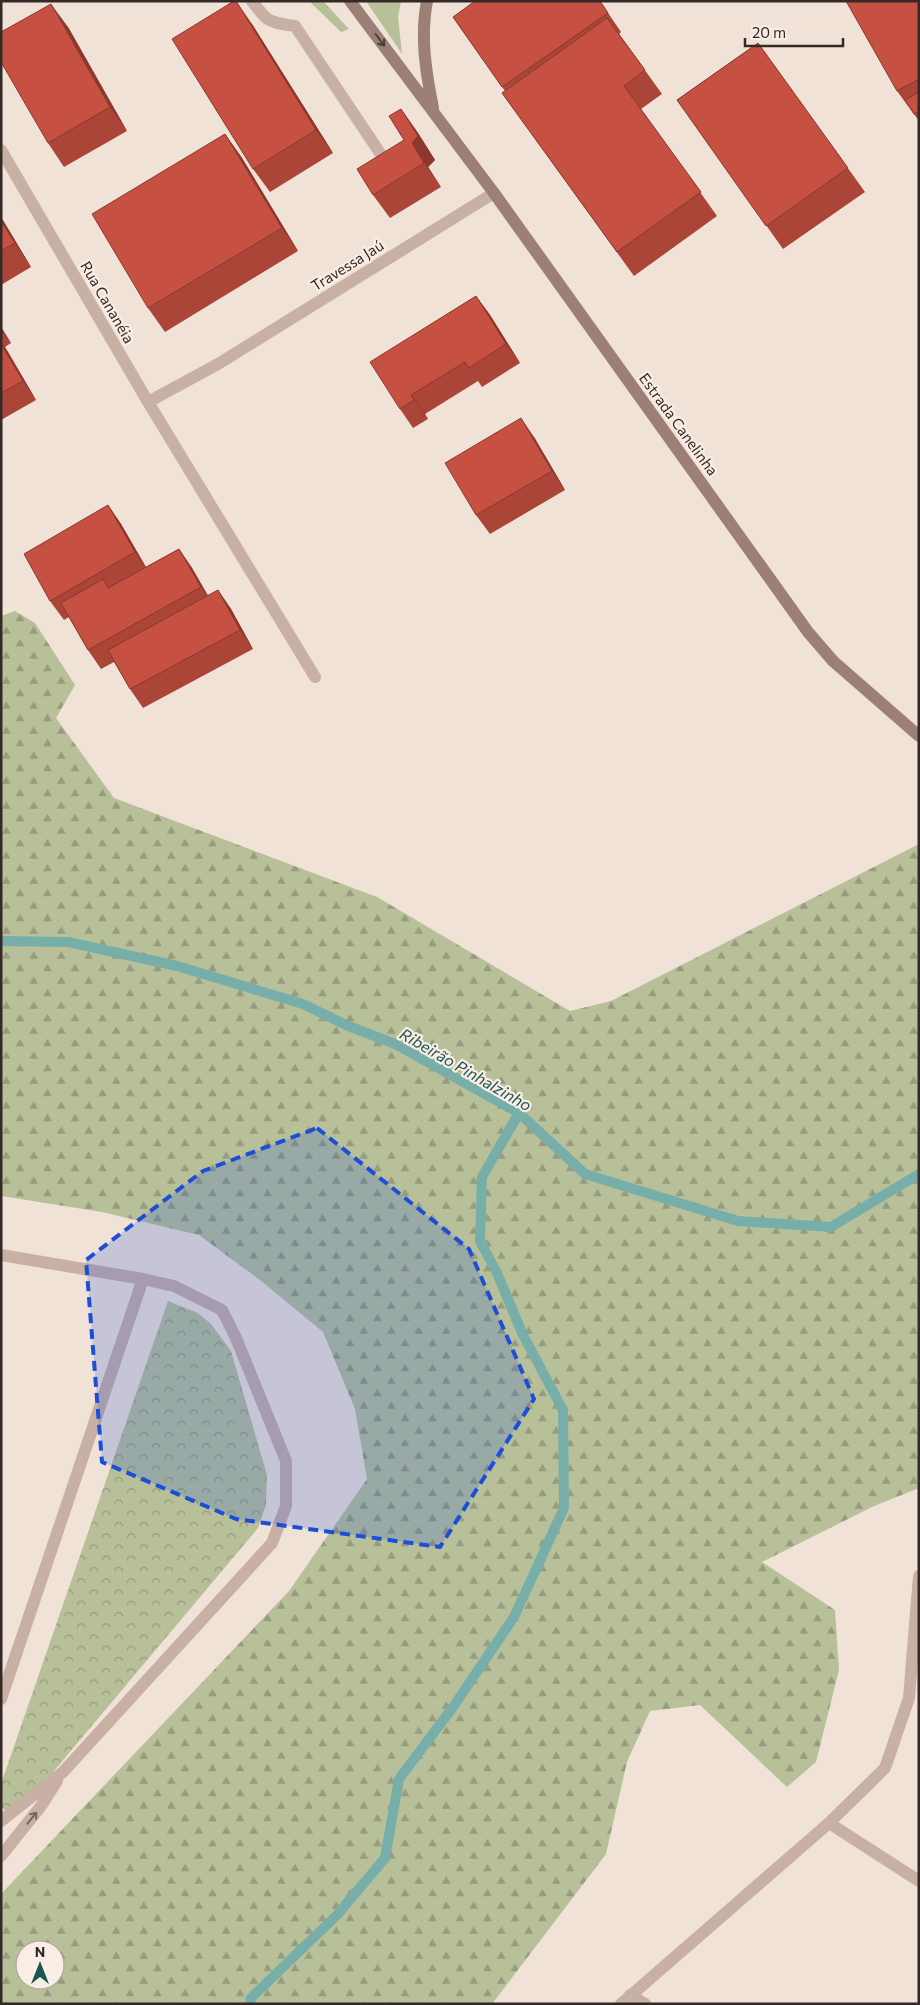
<svg xmlns="http://www.w3.org/2000/svg" width="920" height="2005" viewBox="0 0 920 2005" font-family="Commissioner,sans-serif">
<defs>
<pattern id="forest-firs" width="22" height="20" patternUnits="userSpaceOnUse" patternTransform="scale(1.25)"><rect width="22" height="20" fill="#b8c099"/><path d="M5 1l3.5 6h-7zM16 11l3.5 6h-7z" fill="#969c7d"/></pattern>
<pattern id="park-crowns" width="20" height="18" patternUnits="userSpaceOnUse" patternTransform="scale(1.25)"><rect width="20" height="18" fill="#b8c099"/><path d="M2 6a3 3 0 1 1 6 0M12 15a3 3 0 1 1 6 0" fill="none" stroke="#969c7d"/></pattern>
</defs>
<rect width="100%" height="100%" fill="#f1e2d8"/>
<path fill="#b8c099" d="M366 1H401L398 17 402 54Z"/>
<path fill="url(#forest-firs)" fill-rule="evenodd" d="M15 611 35 623 75 685 56 718 114 798 377 897 570 1011 611 1001 919 844V1488L872 1507 762 1562 835 1610 839 1670 816 1762 787 1787 700 1705 650 1711 627 1762 606 1854 492 2004H1V1894L289 1591 367 1479 355 1409 323 1332 260 1280 199 1235 102 1212 1 1196V616ZM25 1950H55V1980H25Z"/>
<path fill="url(#park-crowns)" d="M309 1H323L349 29 341 32Z
M168 1301 198 1313 211 1324 231 1351 267 1475 266 1505 258 1528 22 1809 5 1810 1 1807V1784Z"/>
<g fill="none" stroke-linecap="round" stroke-linejoin="round">
<path stroke="#77aea9" stroke-width="10" d="M1 941 68 942 177 966 303 1004 346 1025 395 1044 519 1113 585 1174 738 1221 831 1227 919 1174
M250 2004 251 1998 337 1915 385 1858 399 1779 453 1707 514 1617 564 1508 563 1410 523 1335 497 1273 480 1241 482 1177 519 1113"/>
<path stroke="#c9b0a5" stroke-width="12" d="M252 1C268 23 269 22 295 26L380 153"/>
<path stroke="#c9b0a5" stroke-width="12" d="M1 150 148 402 218 364 494 193
M148 402 315 677
M1 1255 143 1279 174 1286 222 1310 236 1338 286 1461V1506L272 1543 63 1772 1 1821
M1 1699 143 1279
M829 1823 919 1881
M1 1856 41 1806 57 1781
M630 1995 645 2004
M621 2004 829 1823 885 1768 909 1698 919 1576"/>
<path stroke="#9c7f76" stroke-width="12" d="M350 1 494 193 808 632 833 661 919 736
M427 1C420 37 426 73 433 108"/>
</g>
<path fill="#aa4538" d="M600 1 621 32 619 34 662 94 641 109 717 216 634 276 502 93 505 91 453 17Z
M919 1V121L897 91Z
M252 24 333 153 270 192 253 169Z
M68 27 127 131 64 167 48 143Z
M758 43 865 192 783 249 677 100Z
M401 109 418 133 435 160 428 167 441 187 390 218 373 195 404 140Z
M225 134 242 158 298 251 165 332 148 308Z
M1 217 31 267 1 285Z
M476 296 490 315 520 363 482 387 478 381 425 414 428 419 413 428 400 409Z
M1 327 11 343 5 347 36 400 1 420Z
M534 437 565 490 490 534 476 515Z
M108 505 121 524 146 567 179 549 192 568 208 596 218 590 231 609 253 649 143 708 130 689 114 662 101 669 88 650 69 617 64 620 50 601Z"/>
<path fill="#8b382e" d="M236 1 252 24 333 153 316 130Z
M51 4 68 27 127 131 110 107Z
M401 109 418 133 435 160 428 167 441 187 424 163 412 143Z
M225 134 242 158 298 251 282 228Z
M1 217 31 267 15 243 1 221Z
M476 296 490 315 520 363 506 344Z
M1 327 11 343 1 330Z
M1 342 8 352 36 400 23 381 1 344Z
M411 395 425 414 428 419 414 400Z
M521 418 534 437 565 490 552 471Z
M108 505 121 524 148 571 135 552Z
M179 549 192 568 214 606 201 587Z
M218 590 231 609 253 649 240 630Z"/>
<path fill="#c65041" stroke="#8b382e" d="M234 1H236L316 130 253 169 172 39Z
M475 1H600L608 13 502 87 453 17Z
M846 1H919V79L897 91Z
M51 4 110 107 48 143 1 62V32Z
M607 18 645 70 624 86 701 192 617 252 502 93Z
M758 43 848 168 766 226 677 100Z
M919 92V112L914 114 905 100Z
M401 109 418 136 412 143 424 163 373 195 357 169 404 140 389 116Z
M225 134 282 228 148 308 92 214Z
M1 221 15 243 1 251Z
M476 296 506 344 469 368 465 362 411 395 414 400 400 409 370 362Z
M1 344 23 381 1 393Z
M521 418 552 471 476 515 445 463Z
M108 505 135 552 50 601 24 554Z
M179 549 201 587 88 650 61 603 103 579 108 588Z
M218 590 240 630 130 689 108 650Z"/>
<defs><path id="oneway-shaft" d="M-6 0H5M1.5-3L5.5 0L1.5 3" fill="none" stroke-width="1.6" stroke-linecap="round" stroke-linejoin="round" transform="scale(1.25)"/></defs>
<use stroke="#4e3e3a" href="#oneway-shaft" transform="translate(380 40) rotate(53)"/>
<use stroke="#77665f" href="#oneway-shaft" transform="translate(32 1818) rotate(-51)"/>
<path fill="#1d4ed8" fill-opacity="0.2" stroke="#1d4ed8" stroke-width="4" stroke-dasharray="10 6" stroke-linejoin="round" d="M317 1128 469 1249 534 1399 440 1547 236 1519 102 1462 86 1260 203 1171Z"/>
<g text-anchor="middle" dominant-baseline="central" stroke-width="4.5" stroke-linejoin="round" paint-order="stroke">
<g font-size="15" fill="#342926" stroke="#f9ede5">
<text transform="translate(347 265) rotate(-32)">Travessa Jaú</text>
<text transform="translate(108 302) rotate(60)">Rua Cananéia</text>
<text transform="translate(679 424) rotate(54)">Estrada Canelinha</text>
</g>
<g font-size="16" font-style="italic" fill="#1c5652" stroke="#f9ede5">
<text transform="translate(466 1069) rotate(30)">Ribeirão Pinhalzinho</text>
</g>
</g>
<rect width="920" height="2005" fill="none" stroke="#342926" stroke-width="5"/>
<g transform="translate(40 1965)"><circle r="24" fill="#f9ede5" stroke="#aa9f99"/>
<path d="M0-4L9 19L0 12L-9 19Z" fill="#1c5652"/>
<text y="-8" font-size="14" font-weight="bold" text-anchor="middle" fill="#342926">N</text>
</g>
<path d="M745 38v8h98v-8" fill="none" stroke="#342926" stroke-width="2.5"/>
<text x="752" y="38" font-size="15" fill="#342926" stroke="#f9ede5" stroke-width="4" paint-order="stroke">20 m</text>
</svg>
